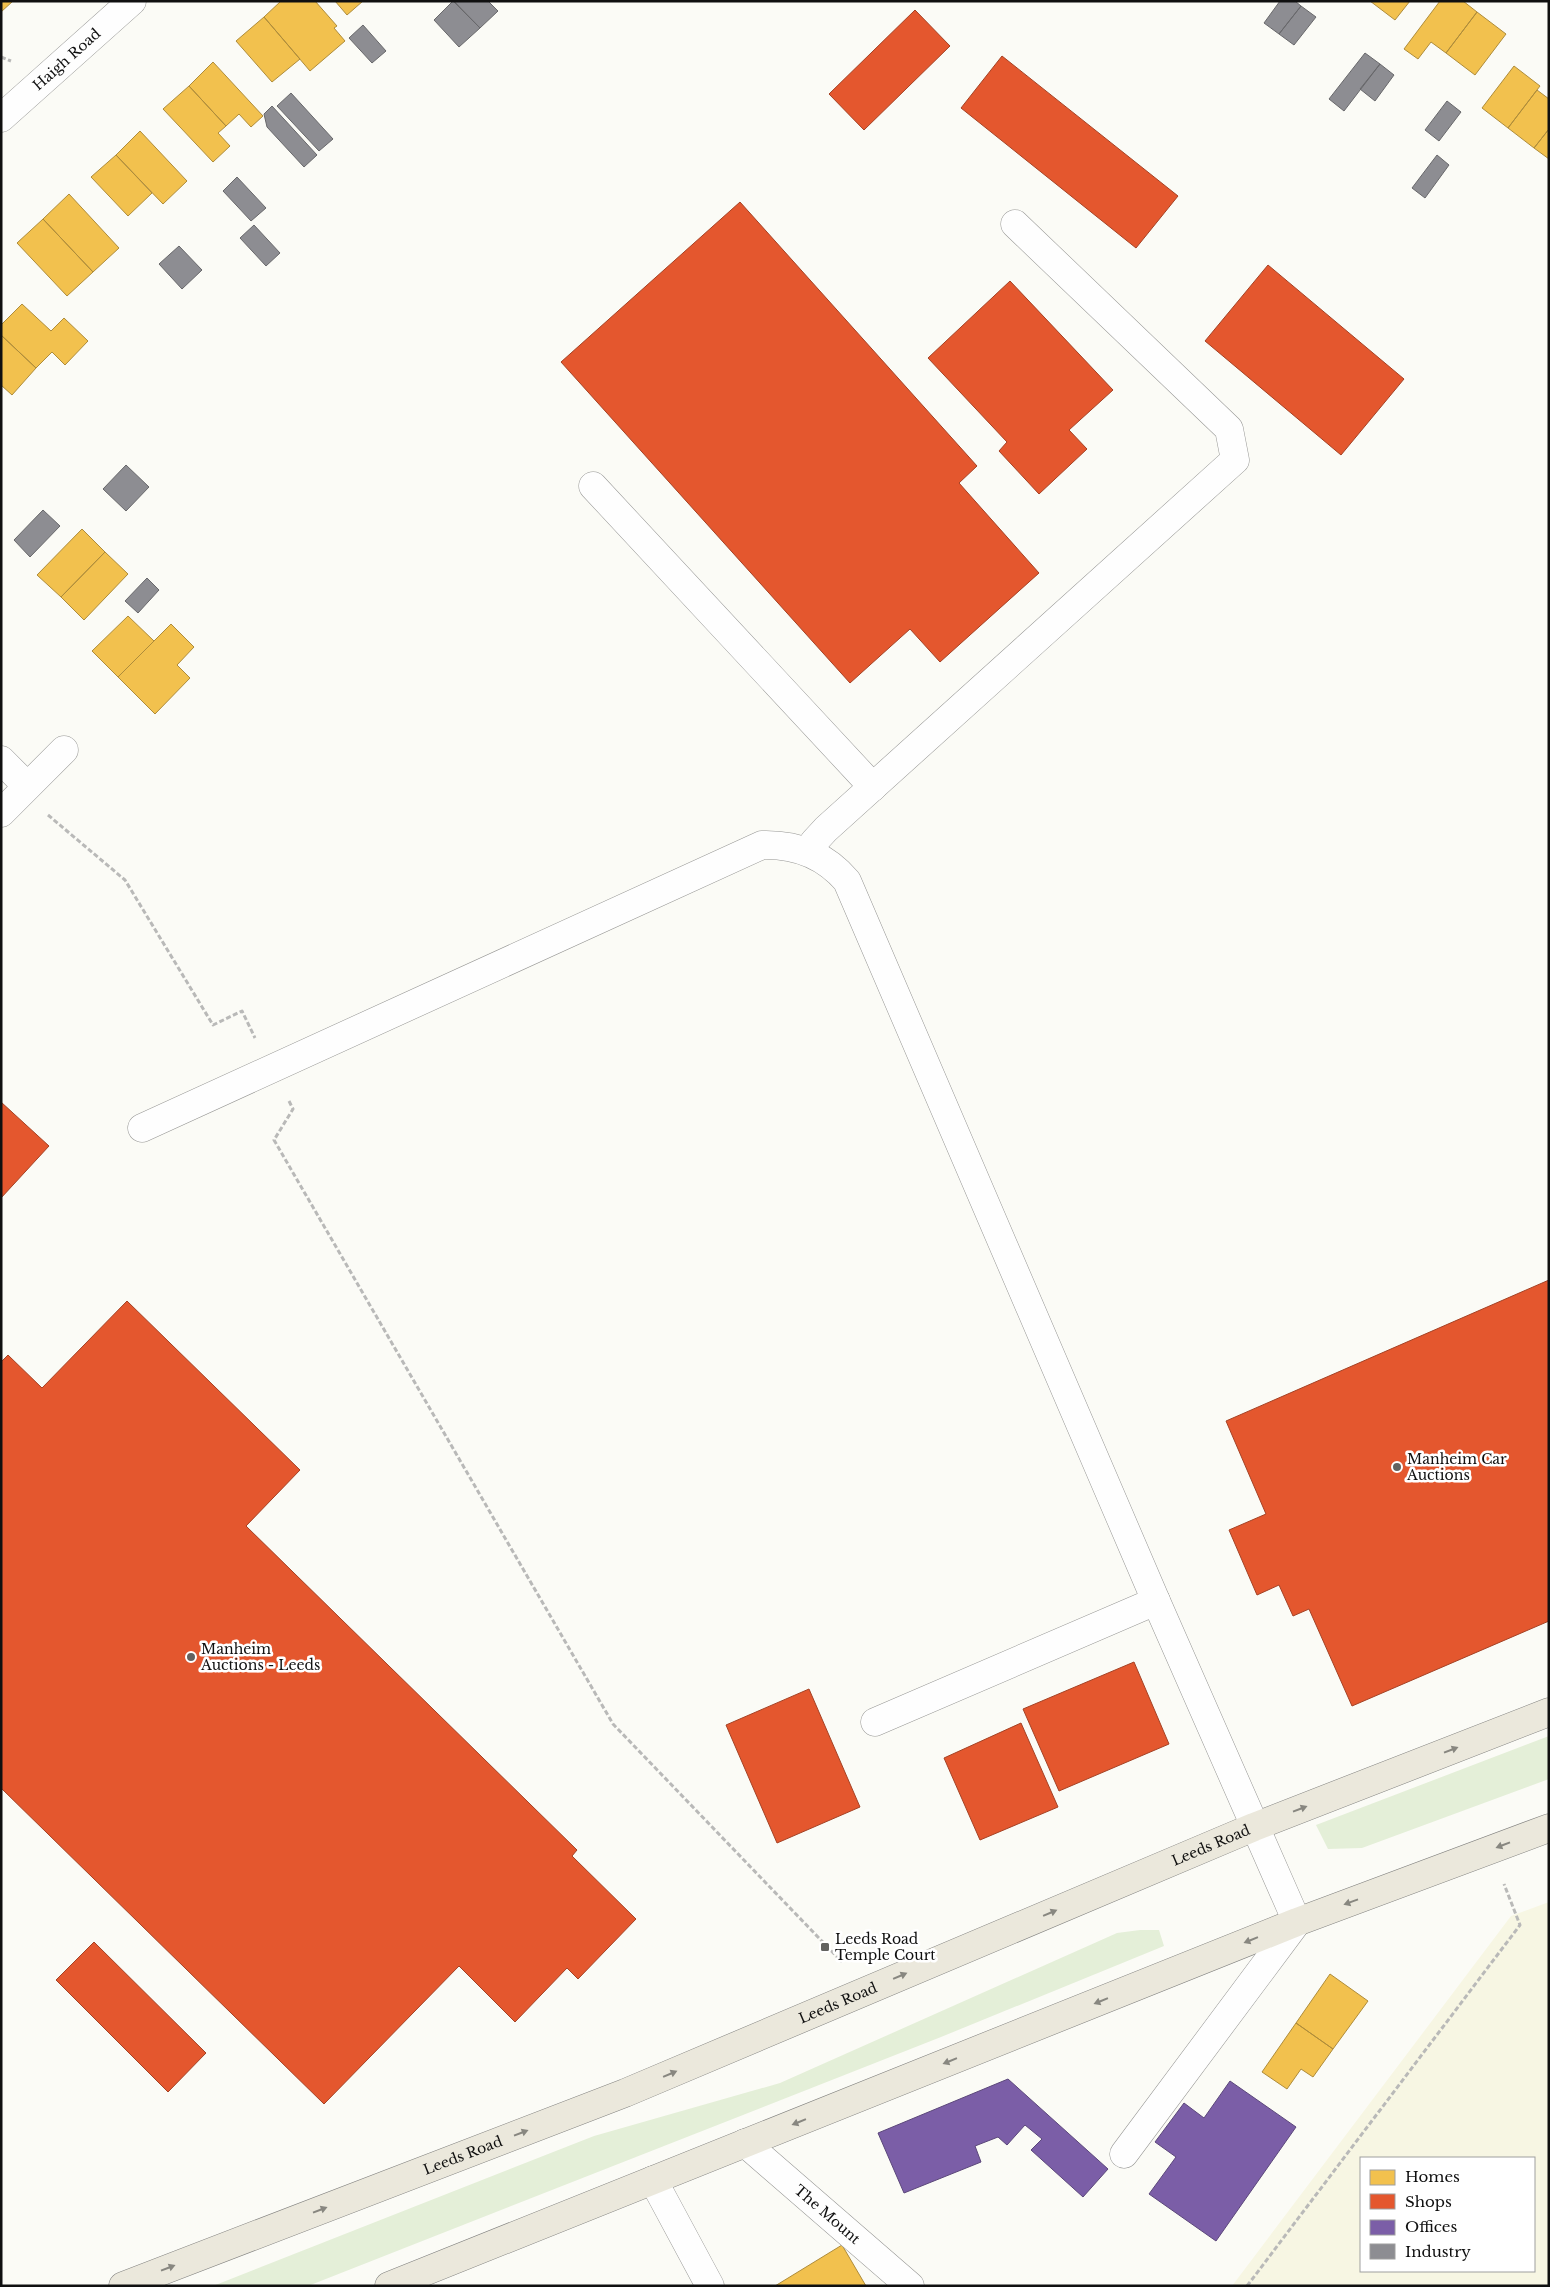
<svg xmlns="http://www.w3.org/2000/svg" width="1550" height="2287" viewBox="0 0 1550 2287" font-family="'Libre Baskerville',serif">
<rect width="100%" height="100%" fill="#fbfbf6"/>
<path fill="#f7f6e3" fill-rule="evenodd" d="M1549 1902V2286H1232L1511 1916ZM1361 2158H1534V2271H1361Z"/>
<path fill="#e4efd8" d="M1549 1736V1779L1362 1848 1328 1849 1316 1825Z
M1140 1930H1159L1164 1946 941 2037 308 2286H213L594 2136 780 2083 1117 1933Z"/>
<path fill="#f2c14e" stroke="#ae8c3b" d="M1 1H13L1 12Z
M281 1H315L337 26 334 28 345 41 310 71 264 17Z
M335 1H363L347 15Z
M1370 1H1410L1395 20Z
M1440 1H1463L1477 12 1446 53 1431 42 1418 59 1404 49Z
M1477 12 1506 34 1475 75 1446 53Z
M264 17 300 59 272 82 236 41Z
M213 62 263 116 251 127 239 114 226 126 189 86Z
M1514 66 1540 86 1508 128 1482 108Z
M189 86 226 126 218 133 230 146 213 162 163 109Z
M1537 90 1549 99V129L1534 148 1508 128Z
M1549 129V159L1534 148Z
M140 131 187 181 163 204 116 155Z
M116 155 152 193 128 216 91 177Z
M69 194 119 248 93 272 43 219Z
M43 219 93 272 67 296 17 243Z
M22 304 51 331 64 318 88 341 65 365 52 352 36 368 1 335V325Z
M1 335 36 368 12 395 1 385Z
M82 529 105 552 61 597 37 575Z
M105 552 128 574 84 620 61 597Z
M128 616 154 641 118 677 92 651Z
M171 624 194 647 177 665 190 678 155 714 118 677Z
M1330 1974 1368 2001 1333 2049 1296 2023Z
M1296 2023 1333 2049 1313 2077 1301 2069 1287 2089 1262 2072Z
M842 2245 866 2286H775Z"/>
<path fill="#e4572e" stroke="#a44225" d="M915 10 950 46 864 130 829 94Z
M1002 56 1178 196 1136 248 961 108Z
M740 202 977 466 959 483 1039 573 940 662 910 629 850 683 561 362Z
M1268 265 1404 379 1341 455 1205 341Z
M1010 281 1113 390 1069 430 1087 449 1039 494 999 451 1007 442 928 358Z
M1 1102 49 1146 1 1198Z
M1549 1280V1621L1352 1706 1309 1609 1293 1616 1279 1585 1257 1595 1229 1530 1266 1514 1226 1421Z
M127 1301 300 1470 246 1526 577 1850 572 1856 636 1919 578 1979 567 1968 515 2022 459 1966 324 2104 1 1788V1362L8 1355 42 1388Z
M1134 1662 1169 1744 1059 1791 1023 1709Z
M809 1689 860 1807 777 1843 726 1725Z
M1021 1723 1058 1807 980 1840 944 1758Z
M94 1942 206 2053 168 2092 56 1980Z"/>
<path fill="#7b5ea7" stroke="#5b477a" d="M1008 2079 1108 2169 1083 2197 1031 2150 1042 2139 1025 2125 1007 2145 998 2137 975 2146 981 2162 904 2193 878 2133Z
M1230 2081 1296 2127 1216 2241 1149 2194 1176 2157 1155 2142 1184 2103 1204 2118Z"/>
<path fill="#8d8d92" stroke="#68686b" d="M453 1 480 28 459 47 434 20Z
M454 1H488L498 11 480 28Z
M1280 1H1295L1301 6 1279 34 1264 23Z
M1301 6 1316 17 1294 45 1279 34Z
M363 25 386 51 372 63 349 38Z
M1365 53 1380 64 1344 111 1329 99Z
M1380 64 1394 75 1375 101 1360 89Z
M291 93 333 139 319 151 277 106Z
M1447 101 1461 112 1439 141 1425 130Z
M272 106 317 155 304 167 267 127 264 114Z
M1437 155 1449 165 1425 198 1412 188Z
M237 177 266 208 251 221 223 191Z
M254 225 280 253 266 266 240 238Z
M179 246 202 270 182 289 159 264Z
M126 465 149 487 126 511 103 489Z
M43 510 60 526 30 557 14 540Z
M147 578 159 590 138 613 125 601Z"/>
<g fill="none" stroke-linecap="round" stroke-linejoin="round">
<g stroke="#969694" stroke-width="29">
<g id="minor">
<path id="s1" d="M1 118 132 1"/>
<path d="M593 486 873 787"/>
<path d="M1 760 27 786"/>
<path d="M1 813 64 750"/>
<path d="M810 852 814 842 826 829 1235 460 1229 429 1015 224"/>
<path d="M142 1128 762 845C797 844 825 855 847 881L1156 1601 1297 1922 1124 2154"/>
<path d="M875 1722 1156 1601"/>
<path id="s2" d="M745 2143 910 2286"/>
<path d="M653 2180 710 2286"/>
</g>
</g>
<g stroke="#838381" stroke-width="29">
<g id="major">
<path id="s3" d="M123 2286 625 2093 1254 1827 1549 1712"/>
<path d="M389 2286 1297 1922 1549 1828"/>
</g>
</g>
<path stroke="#b9b9b8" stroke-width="3" stroke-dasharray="5 2.5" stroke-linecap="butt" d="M1 57 11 61
M48 815 125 880 213 1025 242 1011 255 1038
M289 1101 293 1109 274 1140 613 1724 842 1962
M1247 2286 1520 1925 1504 1884"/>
<use href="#minor" stroke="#fefefe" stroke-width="28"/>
<use href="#major" stroke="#ebe8dc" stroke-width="28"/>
</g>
<defs><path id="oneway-solid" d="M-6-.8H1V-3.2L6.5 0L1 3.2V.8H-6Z" transform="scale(1.25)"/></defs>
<g fill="#888780">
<use href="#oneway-solid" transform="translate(1451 1750) rotate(-21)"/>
<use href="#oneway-solid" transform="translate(1300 1809) rotate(-21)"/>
<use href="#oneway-solid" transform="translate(1503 1845) rotate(159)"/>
<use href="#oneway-solid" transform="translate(1351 1902) rotate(160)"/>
<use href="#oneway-solid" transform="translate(1050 1913) rotate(-23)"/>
<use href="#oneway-solid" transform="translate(1251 1940) rotate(158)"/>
<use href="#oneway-solid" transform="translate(900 1976) rotate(-23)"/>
<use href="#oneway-solid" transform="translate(1101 2001) rotate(158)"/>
<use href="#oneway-solid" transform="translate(950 2061) rotate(158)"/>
<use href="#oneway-solid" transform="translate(670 2074) rotate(-23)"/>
<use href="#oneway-solid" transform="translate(799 2122) rotate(158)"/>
<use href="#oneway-solid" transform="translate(521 2133) rotate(-21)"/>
<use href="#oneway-solid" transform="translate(320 2210) rotate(-21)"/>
<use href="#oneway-solid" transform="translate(168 2268) rotate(-21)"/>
</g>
<g fill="#626260" stroke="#fff" stroke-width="2">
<circle cx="1397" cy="1467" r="5"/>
<circle cx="191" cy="1657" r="5"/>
<rect x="820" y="1942" width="10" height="10" rx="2.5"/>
</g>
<g text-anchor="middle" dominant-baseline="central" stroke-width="5" stroke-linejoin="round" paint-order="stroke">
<g font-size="14" fill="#101010" stroke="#fff">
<text stroke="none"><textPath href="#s1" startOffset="88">Haigh Road</textPath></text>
<text stroke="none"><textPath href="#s3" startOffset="1174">Leeds Road</textPath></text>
<text stroke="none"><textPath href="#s3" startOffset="769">Leeds Road</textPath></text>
<text stroke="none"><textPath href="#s3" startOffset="364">Leeds Road</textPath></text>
<text stroke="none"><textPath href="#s2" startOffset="109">The Mount</textPath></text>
</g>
<g font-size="14" fill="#101010" stroke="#fff" text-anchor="start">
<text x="1407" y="1459">Manheim Car<tspan x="1407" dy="16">Auctions</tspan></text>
<text x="201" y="1649">Manheim<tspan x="201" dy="16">Auctions - Leeds</tspan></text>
<text x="835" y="1939">Leeds Road<tspan x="835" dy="16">Temple Court</tspan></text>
</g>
</g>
<rect width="1550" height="2287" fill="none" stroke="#101010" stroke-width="5"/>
<rect x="1360" y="2157" width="175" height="115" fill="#ffffff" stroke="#9f9f9f"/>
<rect x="1370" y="2170" width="25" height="15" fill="#f2c14e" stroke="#9f9f9f"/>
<text x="1405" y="2182" font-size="15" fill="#101010">Homes</text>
<rect x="1370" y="2194" width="25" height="15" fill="#e4572e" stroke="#9f9f9f"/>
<text x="1405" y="2207" font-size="15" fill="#101010">Shops</text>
<rect x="1370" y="2220" width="25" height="15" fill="#7b5ea7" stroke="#9f9f9f"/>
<text x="1405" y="2232" font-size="15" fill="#101010">Offices</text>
<rect x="1370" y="2244" width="25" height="15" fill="#8d8d92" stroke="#9f9f9f"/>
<text x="1405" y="2257" font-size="15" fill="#101010">Industry</text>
</svg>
